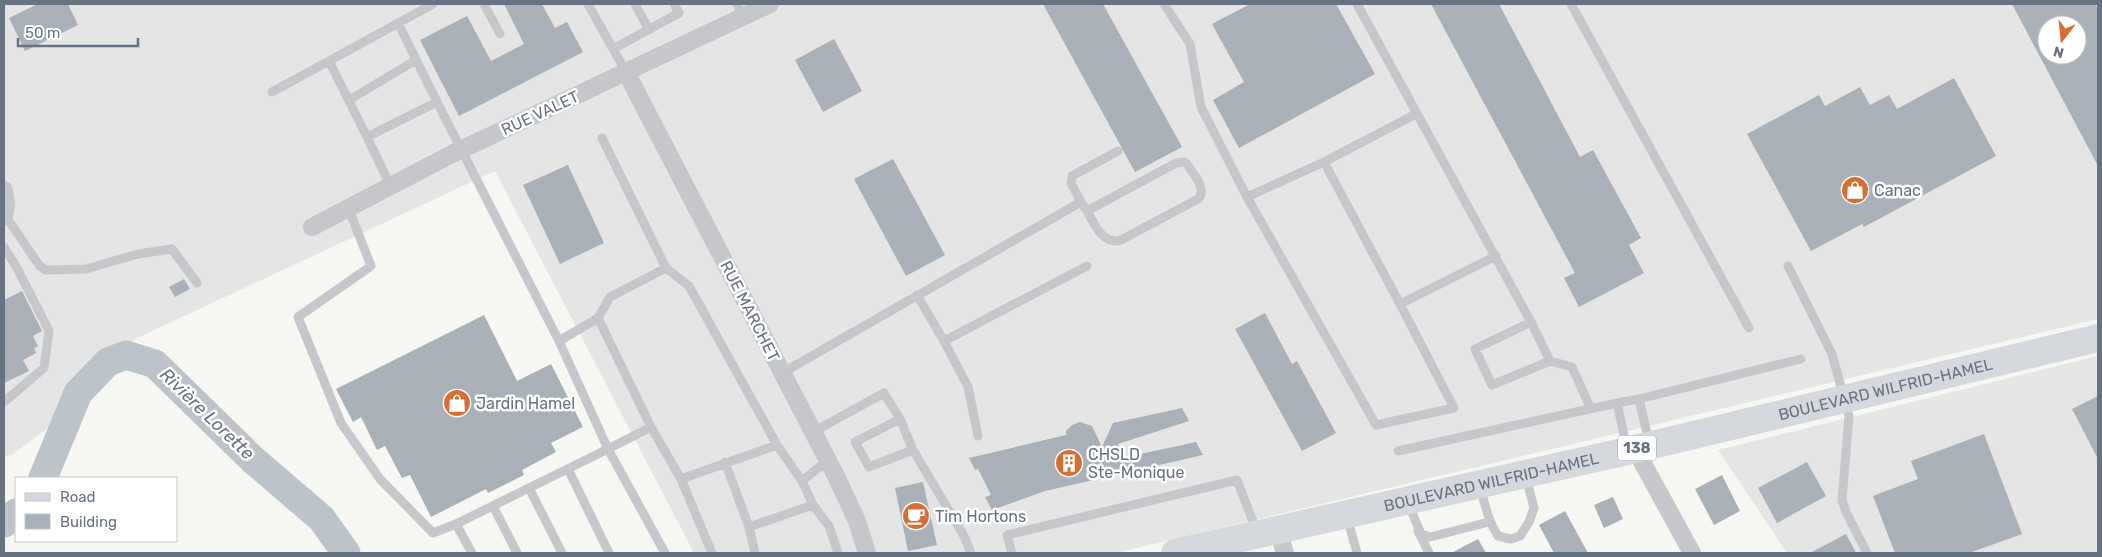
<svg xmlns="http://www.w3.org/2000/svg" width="2102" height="557" viewBox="0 0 2102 557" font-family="Rubik,sans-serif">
<rect width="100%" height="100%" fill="#f6f6f3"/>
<path fill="#e4e5e4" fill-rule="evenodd" d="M4 4H2098V319L1115 553H694L495 171 135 339 85 367 52 425 12 455 4 456ZM2047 25H2077V55H2047Z
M2098 356V553H1787L1718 450Z"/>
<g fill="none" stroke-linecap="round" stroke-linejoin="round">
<path stroke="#bcc4ca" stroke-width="29" d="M43 478 78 393 108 362 126 355 155 364 252 459 322 519 346 553
M4 523 16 513"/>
</g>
<path fill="#aab0b7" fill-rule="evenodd" d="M38 4H68L78 25 25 51 9 18Z
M504 4H542L555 28 567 22 583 52 459 116 420 40 467 16 491 61 524 44Z
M1043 4H1103L1182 147 1135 172Z
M1250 4H1336L1375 74 1239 148 1213 100 1244 82 1212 24Z
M1431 4H1499L1580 157 1593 150 1641 238 1629 245 1644 273 1579 307 1564 278 1575 273Z
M2012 4H2095L2098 9V166ZM2047 25H2077V55H2047Z
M834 39 862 91 823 112 795 60Z
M1954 78 1996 156 1864 227 1862 224 1811 251 1747 134 1819 95 1825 106 1860 87 1870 105 1889 95 1897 109Z
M893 159 945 255 906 276 854 179Z
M568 165 604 243 560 264 523 185Z
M184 279 190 289 175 297 169 287Z
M22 291 42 331 33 336 38 346 34 348 36 353 23 360 29 371 4 383V300Z
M1265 313 1292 364 1297 361 1336 433 1302 451 1235 329Z
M484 315 517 381 551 364 583 427 551 443 556 452 522 470 524 475 488 493 486 489 431 517 410 475 402 478 385 446 377 450 361 417 353 422 336 389Z
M2098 396V459L2072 409Z
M1182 408 1189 421 1118 444 1122 458 1196 442 1203 455 1045 491 992 510 985 497 991 495 978 469 975 470 969 458 1066 435V431L1072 425 1080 422 1092 426 1102 447 1113 423Z
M1984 434 2022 534 1969 553H1895L1873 496 1918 479 1911 461Z
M1807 462 1826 496 1777 523 1758 488Z
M1722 475 1740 511 1714 525 1695 489Z
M923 482 937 545 908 551 895 488Z
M1613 497 1623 519 1604 528 1594 505Z
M1565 511 1588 553H1554L1539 525Z
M1846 534 1856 553H1810Z
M1478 539 1486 553H1451Z"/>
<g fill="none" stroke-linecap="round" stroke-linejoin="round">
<path stroke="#c5c7cb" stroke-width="9" d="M484 4 500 34
M588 4 626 72
M635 4 649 30
M737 4 743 17
M1164 4 1190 44 1201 107 1247 197
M1357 4 1531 322 1475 349 1492 385 1550 361 1572 367 1591 409
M1571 4 1749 328
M398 23 437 102 367 137 329 61 433 4
M613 49 679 13 674 4
M272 92 329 61
M349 100 416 60
M437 102 559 341
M1416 114 1324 162 1400 304 1496 256
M367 137 391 187
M1324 162 1247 197 1376 425 1454 408 1400 304
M1081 202 1087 211 1176 163 1184 162 1187 164C1193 174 1208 189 1198 199L1119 241C1101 242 1095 225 1087 211
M348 207 371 266 298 317 341 423 380 479 433 533 456 524
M5 215 39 265 45 270 86 269 138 254 172 249 197 283
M4 247 17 268 49 331 44 368 4 402
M1788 266 1832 354 1849 416 1842 500 1846 512 1867 553
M666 268 689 286 777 445
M917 295 944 341 1087 266
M598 318 610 297 666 268 602 138
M1531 322 1550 361
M944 341 968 387 978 436
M782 373 1081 202 1071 183 1072 176 1118 151
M1639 399 1801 359
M651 427 598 318 559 341 608 449 651 427 681 479
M813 432 884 393 900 419 855 442 869 467 913 450 900 419
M1627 449 1617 403 1639 399 1649 442
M913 450 964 536 971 553
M1398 451 1617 403
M725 462 749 527
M568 469 609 553
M1480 487C1485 504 1488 521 1498 536L1511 539 1520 536 1529 522 1534 508 1526 477
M529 488 562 553
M1408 503 1421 534 1430 537 1489 522
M813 505 802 481 828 460
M493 506 517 553
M1347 517 1357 553
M1418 531 1429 553
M472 553 456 524 608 449 665 553
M712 553 681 479 777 445 802 481
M755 553 749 527 813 505 829 526 838 553
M1012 553 1007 535 1237 480 1257 532"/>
<path stroke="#c5c7cb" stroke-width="18" d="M626 72 837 478 857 521 867 553
M4 190 6 204 4 217
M312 227 452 154 770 4
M1635 449 1692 553
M1278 530 1285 553"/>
<path stroke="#d5d8dc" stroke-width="28" id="s1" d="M1175 553 1627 451 2098 338"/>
</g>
<defs>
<g id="shop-disc" transform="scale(1.4375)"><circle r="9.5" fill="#d96c30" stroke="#fff"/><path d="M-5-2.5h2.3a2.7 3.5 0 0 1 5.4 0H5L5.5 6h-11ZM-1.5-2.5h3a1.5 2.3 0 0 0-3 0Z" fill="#fff"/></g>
<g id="building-disc" transform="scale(1.4375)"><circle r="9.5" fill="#d96c30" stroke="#fff"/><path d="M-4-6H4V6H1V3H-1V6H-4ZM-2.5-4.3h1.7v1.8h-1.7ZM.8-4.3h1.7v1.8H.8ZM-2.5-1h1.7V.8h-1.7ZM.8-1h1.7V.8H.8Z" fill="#fff"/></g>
<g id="cafe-disc" transform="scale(1.4375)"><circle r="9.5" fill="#d96c30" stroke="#fff"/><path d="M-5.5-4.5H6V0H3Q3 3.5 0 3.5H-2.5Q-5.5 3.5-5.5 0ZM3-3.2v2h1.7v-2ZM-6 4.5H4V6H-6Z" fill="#fff"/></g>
</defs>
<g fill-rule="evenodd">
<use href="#shop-disc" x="1855" y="190"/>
<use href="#shop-disc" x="457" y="403"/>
<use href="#building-disc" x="1069" y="463"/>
<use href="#cafe-disc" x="916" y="516"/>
</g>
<g text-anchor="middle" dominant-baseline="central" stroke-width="5" stroke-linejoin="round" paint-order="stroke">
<rect fill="#fff" stroke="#959da8" stroke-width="1" x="1618" y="435.5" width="38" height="25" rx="4"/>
<g font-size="15" font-weight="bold" fill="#677383">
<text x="1637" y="448">138</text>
</g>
<g font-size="16" fill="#677383" stroke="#fff">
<text transform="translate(540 113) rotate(-25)">RUE VALET</text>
<text transform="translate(750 311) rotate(63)">RUE MARCHET</text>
<text stroke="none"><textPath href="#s1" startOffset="729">BOULEVARD WILFRID-HAMEL</textPath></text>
<text stroke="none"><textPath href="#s1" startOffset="324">BOULEVARD WILFRID-HAMEL</textPath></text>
</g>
<g font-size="16" fill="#677383" stroke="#fff" text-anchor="start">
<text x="1874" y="190">Canac</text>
<text x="476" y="403">Jardin Hamel</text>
<text x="1088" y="454">CHSLD<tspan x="1088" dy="18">Ste-Monique</tspan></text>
<text x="935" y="516">Tim Hortons</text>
</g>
<g font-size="18" font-style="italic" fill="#63747f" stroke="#fff">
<text transform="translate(207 414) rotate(44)">Rivière Lorette</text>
</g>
</g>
<rect width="2102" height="557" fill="none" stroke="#677383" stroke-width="10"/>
<rect x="15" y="477" width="162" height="65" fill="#ffffff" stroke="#c2c7cd"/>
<rect x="25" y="493" width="25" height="8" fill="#d5d8dc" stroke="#c2c7cd"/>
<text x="60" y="502" font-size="15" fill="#677383">Road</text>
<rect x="25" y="514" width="25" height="15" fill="#aab0b7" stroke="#c2c7cd"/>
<text x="60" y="527" font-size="15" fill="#677383">Building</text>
<g transform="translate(2062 40) rotate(196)"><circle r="24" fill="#ffffff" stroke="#c2c7cd"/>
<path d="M0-4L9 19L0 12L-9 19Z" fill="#d96c30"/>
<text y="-8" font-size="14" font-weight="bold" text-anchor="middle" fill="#677383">N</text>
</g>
<path d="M18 38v8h120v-8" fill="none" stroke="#677383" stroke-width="2.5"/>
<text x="25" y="38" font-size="15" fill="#677383" stroke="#ffffff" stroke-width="4" paint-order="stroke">50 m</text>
</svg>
